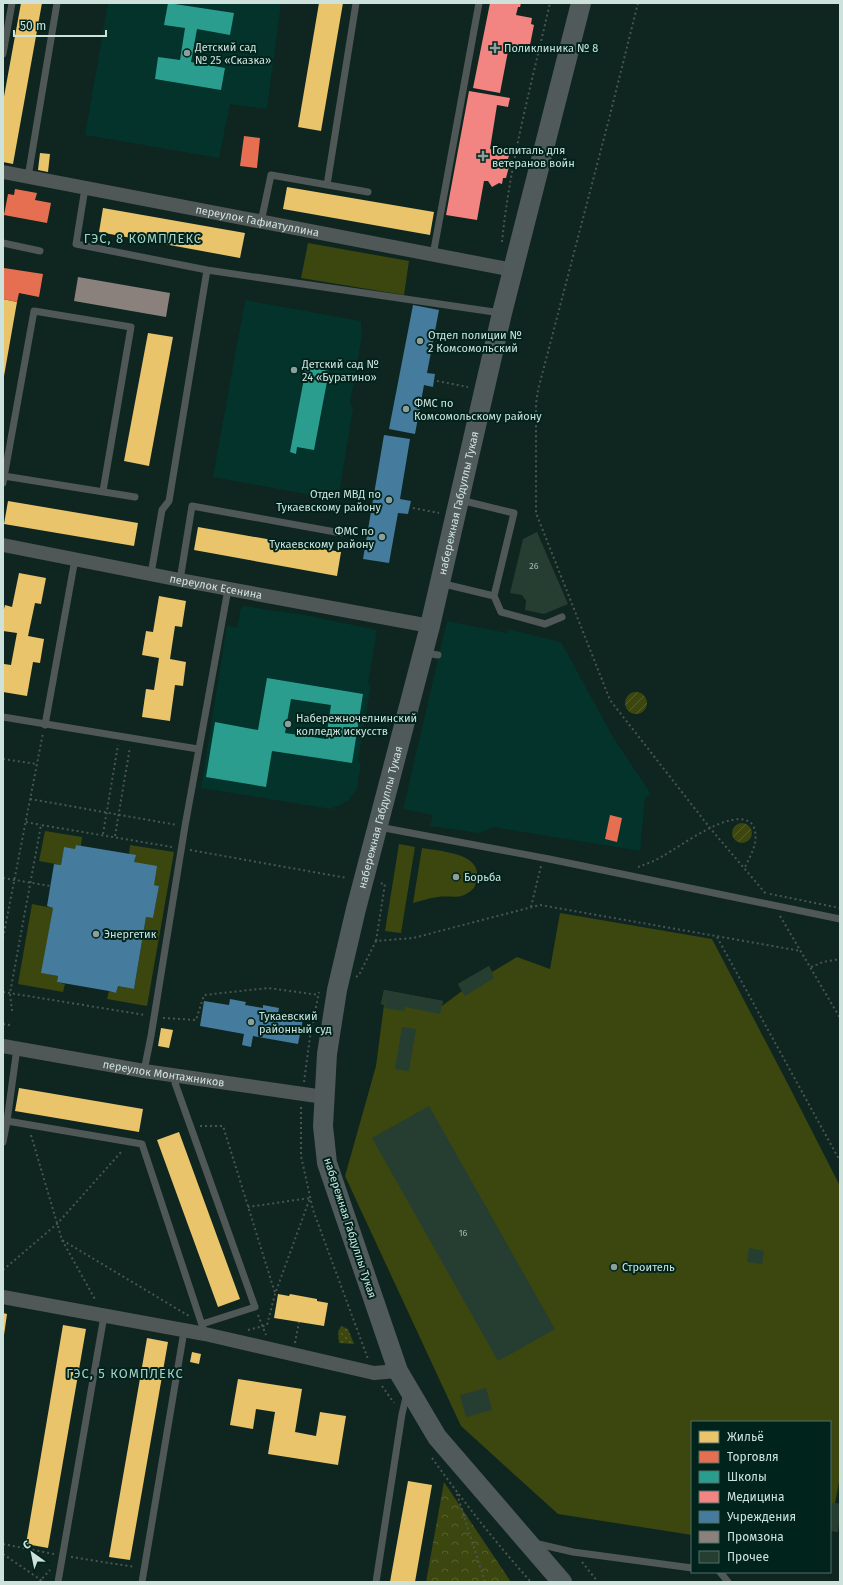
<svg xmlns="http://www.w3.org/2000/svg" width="843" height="1585" viewBox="0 0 843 1585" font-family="'Fira Sans',sans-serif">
<defs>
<pattern id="forest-crowns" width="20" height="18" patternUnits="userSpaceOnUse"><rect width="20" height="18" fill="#3b470e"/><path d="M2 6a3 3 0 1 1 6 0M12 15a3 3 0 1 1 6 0" fill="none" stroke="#566130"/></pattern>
<pattern id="park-dots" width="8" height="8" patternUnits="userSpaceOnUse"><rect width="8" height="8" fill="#3b470e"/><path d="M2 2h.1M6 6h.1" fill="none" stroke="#566130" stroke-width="1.8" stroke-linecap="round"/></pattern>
<pattern id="garden-furrows" width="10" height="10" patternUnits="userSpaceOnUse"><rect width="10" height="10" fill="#3b470e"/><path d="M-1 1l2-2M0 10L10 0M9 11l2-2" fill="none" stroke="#566130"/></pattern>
</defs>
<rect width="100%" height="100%" fill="#0f2520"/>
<path fill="#03332a" d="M108 3H281L267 109 230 104 219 158 85 135Z
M245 300 361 321 362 336 350 403 353 409 338 500 213 477Z
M244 606 310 616 377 630 368 684 371 685 358 762 361 763 357 788 348 801 331 809 201 788 227 625 237 628 241 608Z
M447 621 507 633 508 629 561 642 613 737 651 794 645 798 640 851 493 827 479 833 430 826 433 815 403 809Z"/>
<path fill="#3b470e" d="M308 243 409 261 404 295 301 278Z
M45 831 82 837 81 846 76 845 75 849 64 848 61 865 39 861Z
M399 844 415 847 401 933 385 931Z
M130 845 174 852 147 1006 107 999 109 991 116 993 118 986 134 989 146 917 153 918 159 886 154 885 134 862 135 856 129 854Z
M422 848C444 852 490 853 474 888 461 901 454 895 438 897 429 898 421 901 413 903Z
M32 904 53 908 42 973 58 976 57 982 65 984 63 992 18 984Z
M560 913 712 939 791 1090 840 1186V1477L835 1503 840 1504 838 1532 831 1531 830 1538V1422H692V1535L558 1514 461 1426 345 1176 376 1066 384 1005 381 1004 384 990 443 1001 442 1006 462 991 458 984 489 966 492 972 517 957 550 969Z"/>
<path fill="url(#forest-crowns)" d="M444 1482 511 1582H426Z"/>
<path fill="url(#park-dots)" d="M341 1326 348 1329 354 1344 339 1343 338 1332Z"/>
<path fill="url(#garden-furrows)" d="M625 703a11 11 0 1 1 22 0a11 11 0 1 1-22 0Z
M732 833a10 10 0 1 1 20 0a10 10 0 1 1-20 0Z"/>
<path fill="#e9c46a" d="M21 3H42L13 164 3 162V102Z
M319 3H343L321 131 298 127Z
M40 153 50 154 48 172 38 170Z
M287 187 434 212 430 235 283 209Z
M103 208 245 233 240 258 99 232Z
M3 299 17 302 4 376H3Z
M148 333 173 337 149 466 124 461Z
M8 501 138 523 134 546 4 524Z
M198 527 341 552 337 576 194 550Z
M19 573 46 578 41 604 35 603 28 636 44 639 40 663 33 662 27 696 3 692 4 664 11 665 17 633 3 631V613L5 605 12 607Z
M159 596 186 601 182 627 175 626 170 659 186 662 183 686 175 685 170 721 142 717 146 689 154 690 159 658 142 655 146 631 153 632Z
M161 1028 173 1030 169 1048 158 1046Z
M19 1088 143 1109 139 1132 15 1111Z
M179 1132 240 1299 218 1307 157 1140Z
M278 1294 289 1296 290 1294 317 1299V1301L328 1303 324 1326 274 1318Z
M3 1313 7 1314 4 1335H3Z
M63 1325 86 1329 48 1548 26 1544Z
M147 1338 168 1342 130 1560 109 1557Z
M192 1352 201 1354 199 1364 190 1362Z
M238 1379 302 1389 295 1432 316 1436 320 1412 346 1416 338 1465 268 1454 275 1412 256 1409 253 1429 230 1425Z
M408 1481 432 1485 415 1582H390Z"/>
<path fill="#e76f51" d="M244 136 260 138 257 168 240 166Z
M15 189 37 193 35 200 51 203 47 223 4 215 8 194 14 195Z
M4 268 43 274 39 297 19 293 17 302 3 299Z
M610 815 622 818 617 842 605 839Z"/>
<path fill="#2a9d8f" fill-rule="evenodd" d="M168 3 234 13 230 35 197 29 191 62 225 68 221 90 155 79 158 57 180 60 185 28 164 25Z
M307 363 312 364V368L329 371 314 450 297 447 296 454 290 452Z
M267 678 363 694 352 763 272 751 266 787 206 777 215 722 258 730ZM291 699 331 705 326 739 285 733Z"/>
<path fill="#f28482" d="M490 3H521L520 7H518L516 15 532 18 531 24 534 25 530 45 526 44 525 50 521 49 517 51 514 47 509 46 500 93 473 88Z
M469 91 510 98 508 107 497 105 490 149 510 152 508 159H511L506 178H503L502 184 499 183 492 187 488 181H484L477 220 446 215Z"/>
<path fill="#457b9d" d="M413 305 439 310 427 373 435 374 433 387 424 385 415 434 389 429Z
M384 435 410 439 400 499 411 501 408 514 398 513 389 563 363 559Z
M76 845 136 855 134 862 157 866 154 885 159 886 153 918 146 917 134 989 118 986 116 993 109 991 57 982 58 976 41 973 53 908 47 906 54 864 61 865 64 847 75 849Z
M230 999 246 1002 245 1005 263 1008V1005L279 1008 278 1014 303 1019 298 1044 253 1036 251 1047 242 1045 244 1034 200 1026 204 1001 229 1005Z"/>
<path fill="#8a817c" d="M78 277 170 293 166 317 74 301Z"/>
<path fill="#263e32" d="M537 532 568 604 544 614 525 610 526 601 522 595 510 593 523 539Z
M489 966 494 978 465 996 458 984Z
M384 990 443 1001 440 1014 405 1007 404 1011 384 1008 385 1004H381Z
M402 1027 416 1029 409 1071 395 1069Z
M429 1106 555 1329 498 1361 372 1138Z
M749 1248 764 1251 762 1264 747 1262Z
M486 1388 492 1410 466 1417 460 1395Z
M830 1503 840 1504 838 1532 830 1530Z"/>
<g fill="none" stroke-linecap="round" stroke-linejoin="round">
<path stroke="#4a5553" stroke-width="2" stroke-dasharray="2 3" stroke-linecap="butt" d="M638 3 609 119 538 390 536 404V513L610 700 710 828 766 894
M502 242C510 161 532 82 550 3
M437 381 468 387
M413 508 439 513
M3 759 37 764
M30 799 177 825
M26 822 41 825
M103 834 118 745
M115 836 130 747
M190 850 347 878
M638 867C646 864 655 861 663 856 681 846 732 807 751 823 756 828 756 837 755 843 753 852 748 861 744 869
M3 878 50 886
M770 894 840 908
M531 907 541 866
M780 916 840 1018
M717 937 840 1161
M3 938 43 733
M376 941 385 884 379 883
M811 967 823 962 840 959
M356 977 359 975 376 941 413 938 540 905 801 951
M3 992 145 1015
M12 1011 10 993 41 825 172 847
M163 1018 196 1020 204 995 268 988 319 995
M3 1024 10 1025
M304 1082 310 1037 319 992
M301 1107V1156L313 1210 368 1359
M200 1126H223L275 1293
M31 1135 62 1240 189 1316
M62 1240 96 1301
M3 1270 57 1224 122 1151
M258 1315 266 1335
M248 1330 267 1325 275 1294 310 1198 248 1207
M295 1343 299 1322
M382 1386 394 1403
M432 1458C463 1501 496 1543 531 1582
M457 1494 485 1582
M3 1544 54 1554
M3 1554 41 1580 42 1582
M71 1557 135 1567
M582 1562 598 1582
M39 1582 50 1570"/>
<path stroke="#505757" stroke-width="7" d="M3 54 12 3
M28 177 57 3
M327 185 356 3
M85 188 76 244 207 270 501 313
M261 222 271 175 368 192
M3 243 40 251
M433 255 479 3
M4 476 135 497
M3 483 34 311 131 327 103 491
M151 574 162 510 169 501 207 270
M180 580 192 506 341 533
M440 583 494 596 514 513 460 500
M494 596 501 612 545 624 562 617
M425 653 438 655
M3 717 198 749
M45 725 75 559
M379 827 549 859 840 919
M17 1048 7 1121 142 1144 205 1334
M144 1071 151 1036 185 826 228 589
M175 1083 255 1307 202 1324
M3 1142 7 1121
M534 1543 573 1552 692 1568
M720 1572 728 1582
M58 1582 104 1316
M142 1582 184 1331
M376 1582 402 1414 407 1393"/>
<g stroke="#505757" stroke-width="14">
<path id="s1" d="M3 172 513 270"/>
<path id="s2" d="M3 545 180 580 430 626"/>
<path id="s3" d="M3 1046 144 1071 324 1097"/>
<path d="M3 1297 205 1334 374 1373 398 1371"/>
</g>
<path stroke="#505a5b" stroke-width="20" id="s4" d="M562 1582 437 1437 398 1371 327 1163 323 1126 327 1054 337 990 356 909 430 626 502 313 581 3"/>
</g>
<g fill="#8ba09a" stroke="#00231c" stroke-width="1.5">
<path d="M493 42h4v4h4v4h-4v4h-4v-4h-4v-4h4z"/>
<circle cx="187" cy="53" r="4"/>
<path d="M481 150h4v4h4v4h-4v4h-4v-4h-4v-4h4z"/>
<circle cx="420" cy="341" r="4"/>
<circle cx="294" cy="370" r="4"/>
<circle cx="406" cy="409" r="4"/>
<circle cx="389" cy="500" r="4"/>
<circle cx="382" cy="537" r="4"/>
<circle cx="288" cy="724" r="4"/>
<circle cx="456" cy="877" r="4"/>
<circle cx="96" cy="934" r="4"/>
<circle cx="251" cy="1022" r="4"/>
<circle cx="614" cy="1267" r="4"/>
</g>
<g text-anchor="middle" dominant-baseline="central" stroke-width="4" stroke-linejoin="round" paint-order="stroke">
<g font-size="9" fill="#a4b9b2">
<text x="534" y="566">26</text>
<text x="463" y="1233">16</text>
</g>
<g font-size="11" fill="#cee2dc" stroke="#00231c" text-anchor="start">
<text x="195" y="47">Детский сад<tspan x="195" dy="13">№ 25 «Сказка»</tspan></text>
<text x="504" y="48">Поликлиника № 8</text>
<text x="492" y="150">Госпиталь для<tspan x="492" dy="13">ветеранов войн</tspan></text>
<text x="428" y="335">Отдел полиции №<tspan x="428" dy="13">2 Комсомольский</tspan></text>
<text x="302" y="364">Детский сад №<tspan x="302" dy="13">24 «Буратино»</tspan></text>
<text x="414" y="403">ФМС по<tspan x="414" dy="13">Комсомольскому району</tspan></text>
<text x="381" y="494" text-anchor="end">Отдел МВД по<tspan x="381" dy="13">Тукаевскому району</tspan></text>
<text x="374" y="531" text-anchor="end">ФМС по<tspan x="374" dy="13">Тукаевскому району</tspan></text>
<text x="296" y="718">Набережночелнинский<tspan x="296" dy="13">колледж искусств</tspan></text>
<text x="464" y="877">Борьба</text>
<text x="104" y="934">Энергетик</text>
<text x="259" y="1016">Тукаевский<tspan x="259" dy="13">районный суд</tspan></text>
<text x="622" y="1267">Строитель</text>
</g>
<g font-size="11" fill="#cee2dc" stroke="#00231c">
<text stroke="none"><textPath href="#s1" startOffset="259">переулок Гафиатуллина</textPath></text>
<text stroke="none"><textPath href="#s4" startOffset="1164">набережная Габдуллы Тукая</textPath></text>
<text stroke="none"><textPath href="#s2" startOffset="217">переулок Есенина</textPath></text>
<text stroke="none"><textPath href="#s4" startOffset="840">набережная Габдуллы Тукая</textPath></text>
<text stroke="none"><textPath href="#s3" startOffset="163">переулок Монтажников</textPath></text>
<text transform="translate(350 1228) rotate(72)">набережная Габдуллы Тукая</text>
</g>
<g font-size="13" letter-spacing="1" fill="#a7cfc4" stroke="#00231c">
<text x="143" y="238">ГЭС, 8 КОМПЛЕКС</text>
<text x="125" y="1373">ГЭС, 5 КОМПЛЕКС</text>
</g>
</g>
<rect width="843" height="1585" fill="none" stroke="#cee2dc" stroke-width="8"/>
<rect x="691" y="1421" width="140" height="152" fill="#00231c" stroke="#526f69"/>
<rect x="699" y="1431" width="20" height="12" fill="#e9c46a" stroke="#526f69"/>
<text x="727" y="1441" font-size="12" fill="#cee2dc">Жильё</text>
<rect x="699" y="1451" width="20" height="12" fill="#e76f51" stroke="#526f69"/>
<text x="727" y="1461" font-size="12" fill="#cee2dc">Торговля</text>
<rect x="699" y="1471" width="20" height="12" fill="#2a9d8f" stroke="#526f69"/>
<text x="727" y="1481" font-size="12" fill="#cee2dc">Школы</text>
<rect x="699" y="1491" width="20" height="12" fill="#f28482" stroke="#526f69"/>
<text x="727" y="1501" font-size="12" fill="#cee2dc">Медицина</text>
<rect x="699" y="1511" width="20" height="12" fill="#457b9d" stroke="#526f69"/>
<text x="727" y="1521" font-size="12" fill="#cee2dc">Учреждения</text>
<rect x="699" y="1531" width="20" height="12" fill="#8a817c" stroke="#526f69"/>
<text x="727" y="1541" font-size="12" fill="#cee2dc">Промзона</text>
<rect x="699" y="1551" width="20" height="12" fill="#263e32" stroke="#526f69"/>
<text x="727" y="1561" font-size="12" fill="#cee2dc">Прочее</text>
<g transform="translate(32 1553) rotate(327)" stroke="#00231c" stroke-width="3" paint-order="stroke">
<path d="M0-3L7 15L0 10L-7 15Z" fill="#cee2dc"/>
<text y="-6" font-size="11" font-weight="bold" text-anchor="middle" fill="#cee2dc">С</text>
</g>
<path d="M14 30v6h92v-6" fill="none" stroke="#cee2dc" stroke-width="2"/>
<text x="20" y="30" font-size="12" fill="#cee2dc" stroke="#00231c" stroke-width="3" paint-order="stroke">50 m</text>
</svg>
